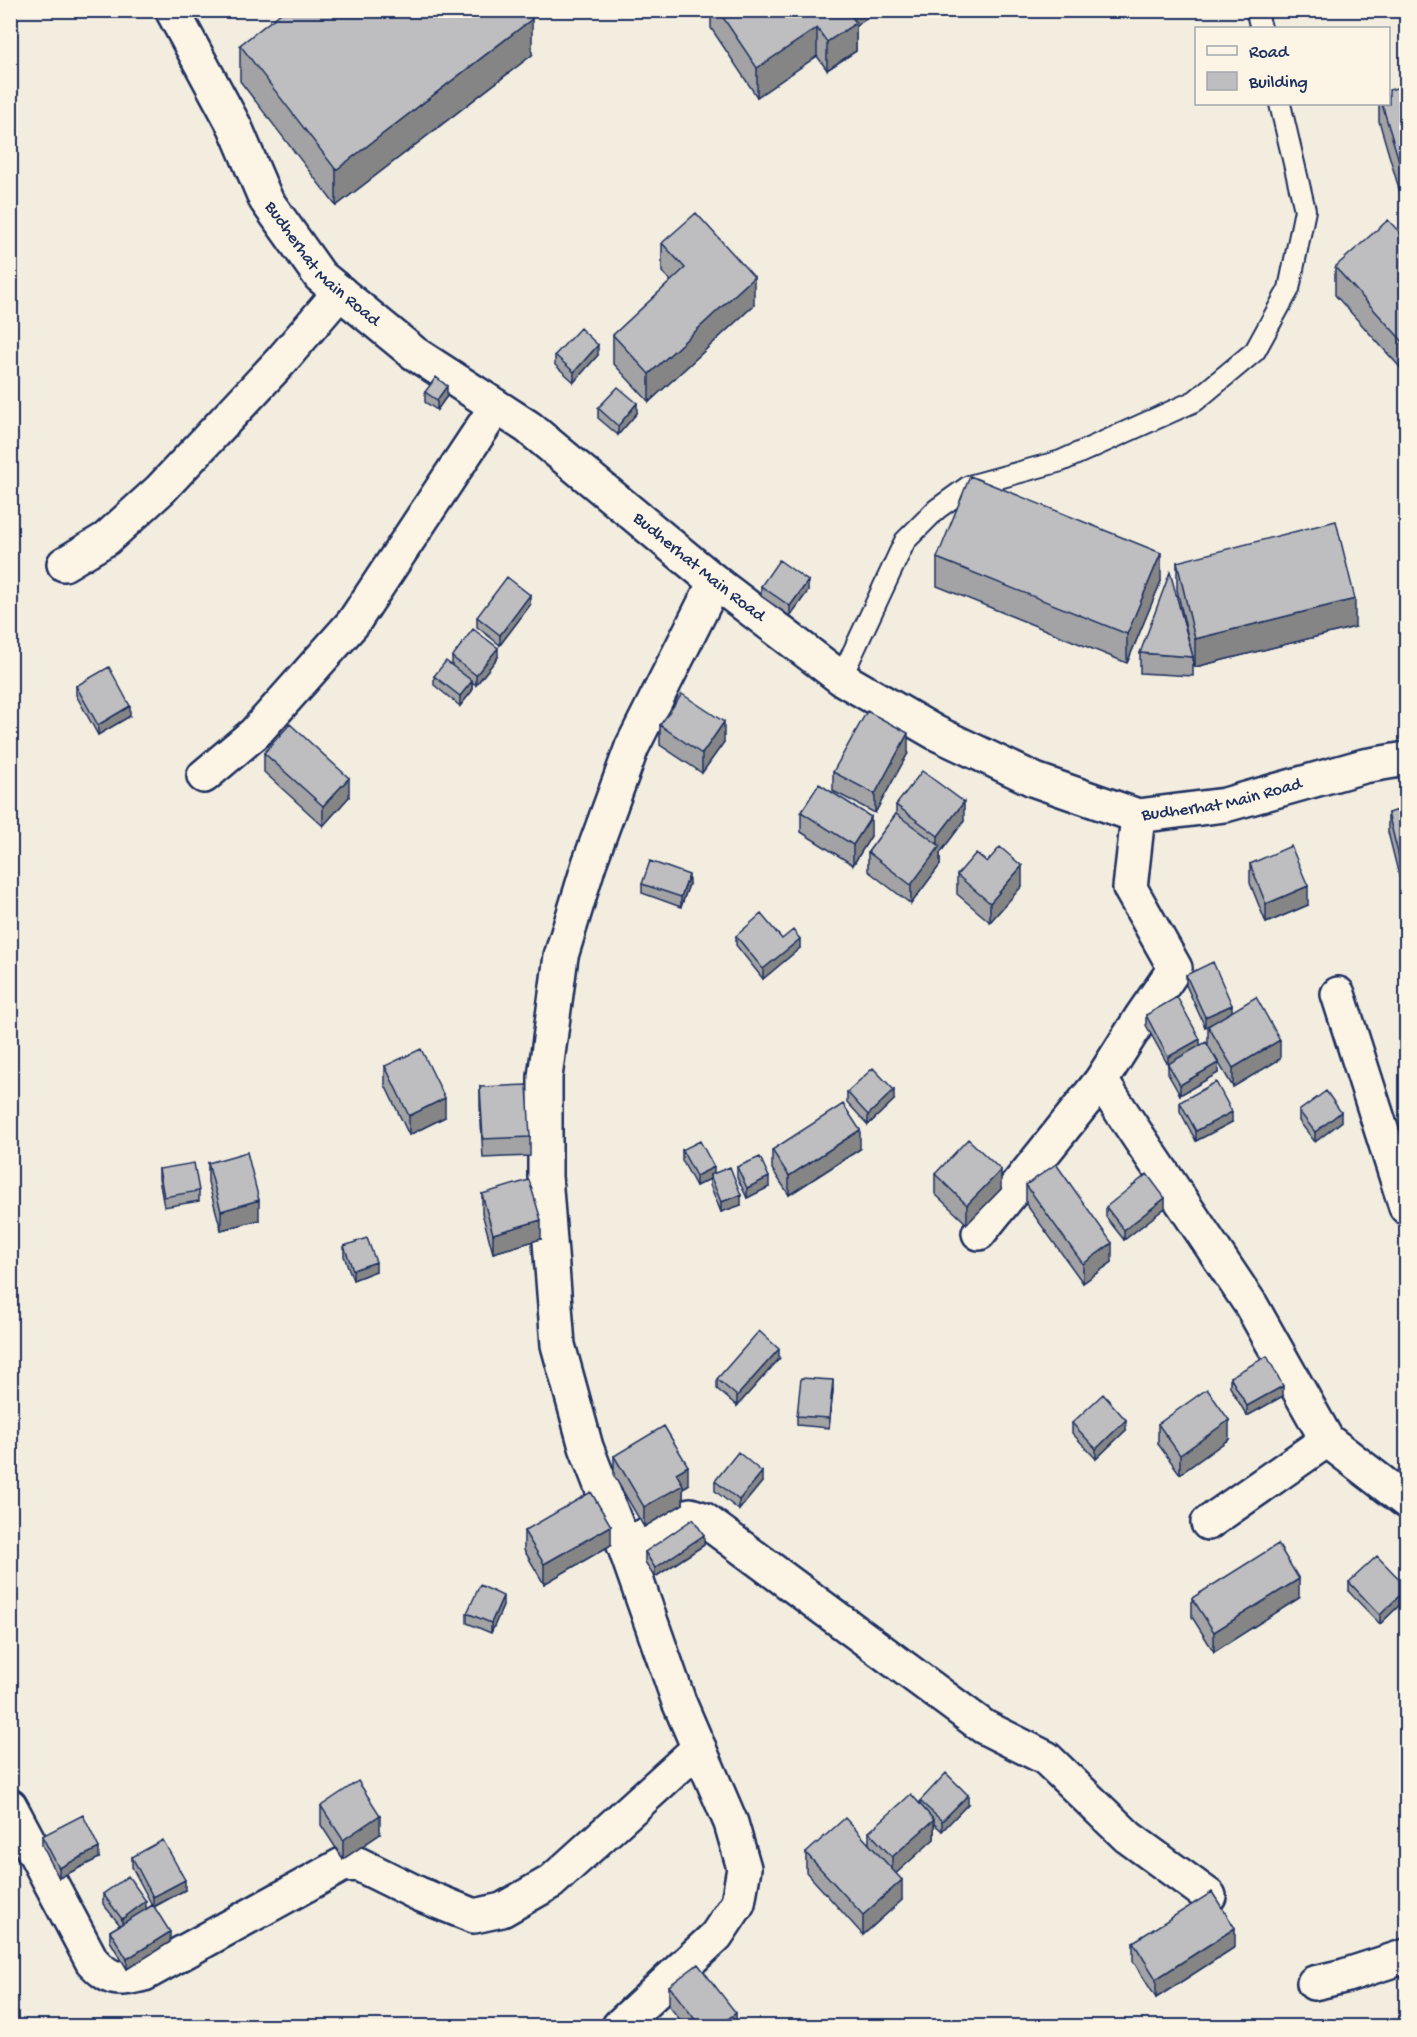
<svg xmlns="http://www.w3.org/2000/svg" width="1417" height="2037" viewBox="0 0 1417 2037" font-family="'Gochi Hand',sans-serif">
<rect width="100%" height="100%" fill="#f3ede0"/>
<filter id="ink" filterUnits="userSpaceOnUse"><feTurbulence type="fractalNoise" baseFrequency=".0167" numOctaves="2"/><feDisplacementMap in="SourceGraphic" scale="12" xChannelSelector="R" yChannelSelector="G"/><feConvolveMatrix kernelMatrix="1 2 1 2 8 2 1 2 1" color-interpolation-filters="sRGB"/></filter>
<g filter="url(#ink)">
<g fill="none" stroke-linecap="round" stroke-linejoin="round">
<g stroke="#1b2f5e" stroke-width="24">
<path id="lane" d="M1256 10 1261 28
M841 678 905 541 937 509 969 486 1061 461 1195 401 1255 351 1289 289 1305 210 1280 104"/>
</g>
<g stroke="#1b2f5e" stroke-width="38">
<g id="street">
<path id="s1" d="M172 10 235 127 266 200 320 276 414 353 528 427 715 582 841 678 936 733 1035 780 1138 816 1225 805 1364 766 1406 759"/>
<path d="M64 564 106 539 160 490 281 361 340 292"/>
<path d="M204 776 255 733 353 623 496 407"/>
<path d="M1338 994 1406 1207"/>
<path d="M1101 1081 1251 1305 1327 1440"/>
<path d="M979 1233 1101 1081 1142 1016 1175 968 1130 888 1138 816"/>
<path d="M1208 1523 1327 1440 1406 1501"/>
<path d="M624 1545 690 1515 703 1519 984 1727 1046 1758 1128 1837 1209 1896"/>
<path d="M10 1806 92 1961C112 1982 117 1980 144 1974L342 1865 358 1864 419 1894 474 1916 502 1910 551 1882 699 1748"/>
<path d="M1314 1983 1344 1976 1406 1956"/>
<path d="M619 2026 716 1936 738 1903 744 1868 731 1823 679 1702 624 1545 586 1447 558 1345 545 1176V1077L561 956 589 864 632 747 715 582"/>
</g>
</g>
<use href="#lane" stroke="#fcf5e5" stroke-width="20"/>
<use href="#street" stroke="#fcf5e5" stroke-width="33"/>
</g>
<path fill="#a3a3a5" stroke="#1b2f5e" stroke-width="1.5" d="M711 10H879L856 26V51L827 70 817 56 757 97 711 28Z
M240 45 532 55 336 206 240 81Z
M1407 85 1402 199 1379 121V104H1389Z
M1407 240V375L1335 295V267Z
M662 243 754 305 649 402 613 363V335L671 281 662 272Z
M555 355H598L574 382 555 365Z
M425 392 447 396 437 410 425 402Z
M598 408 637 413 618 435 598 418Z
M937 558 1161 581 1127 663 937 586Z
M1177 562 1355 627 1195 667 1177 590Z
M761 586 808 591 790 616 761 596Z
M530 605 500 645 477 627V617Z
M1140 653 1193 657V676L1140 673Z
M452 657H498L476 685 472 682V691L460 706 434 685V676L452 666Z
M76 686 130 716 98 735 76 695Z
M660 725 724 742 702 773 660 745Z
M264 753 349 797 323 826 264 772Z
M908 753 875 813 833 791V772Z
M896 805 964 821 940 853V865L911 904 868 871V852L896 814Z
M1407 808V883L1401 884 1388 832V813Z
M801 812 871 836 853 865 801 832Z
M987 862 1022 886 990 922 957 894V875Z
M1250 864 1308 905 1266 923 1250 883Z
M642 884H689L681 907 642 893Z
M736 936 782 939 800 948 763 979 736 945Z
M1186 975 1232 1011 1280 1059 1233 1087 1214 1055 1218 1073 1180 1095 1168 1074V1065L1146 1025V1015L1200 1045H1208V1025L1205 1027 1186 985Z
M385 1066 445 1117 409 1135 385 1085Z
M480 1087 530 1137V1156L483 1158 480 1106Z
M847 1092 894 1100 868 1125 847 1102Z
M1180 1102 1232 1122 1196 1141 1180 1111Z
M1299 1111 1341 1122 1315 1142 1299 1121Z
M860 1149 789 1195 772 1169V1150Z
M682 1150 714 1173 741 1205 721 1212 710 1185V1179L696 1186 682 1160Z
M208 1163 259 1220 221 1230 208 1182Z
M737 1167 769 1187 747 1198 737 1177Z
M159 1169 199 1191V1201L164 1207 159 1179Z
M935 1174 1001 1189 967 1224 935 1194Z
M1026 1185 1112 1262 1083 1283 1026 1204Z
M482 1194 541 1239 493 1253 482 1213Z
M1106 1207 1165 1208 1124 1240 1106 1217Z
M344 1246 376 1271 353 1280 344 1256Z
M779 1359 737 1406 717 1389V1379Z
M1230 1377 1283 1396 1247 1416 1230 1387Z
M833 1390 829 1428 797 1425V1416Z
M1072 1423 1126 1430 1096 1459 1072 1433Z
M1158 1424 1229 1439 1180 1474 1158 1444Z
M614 1456 688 1485 683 1488V1504L644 1527 614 1476Z
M715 1481 762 1482 739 1510 715 1491Z
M524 1531 611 1545 544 1584 524 1550Z
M704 1545 655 1577 645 1562V1552Z
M1349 1582 1407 1587V1598L1380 1624 1349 1592Z
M1192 1598H1299L1214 1652 1192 1617Z
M503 1606 491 1633 467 1623V1613Z
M920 1801 968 1804 942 1831 934 1824V1839L895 1874 902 1900 863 1935 806 1872V1853L869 1844V1832L920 1804Z
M321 1806 380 1834 343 1859 321 1825Z
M42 1836 99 1858 59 1878 42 1845Z
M132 1857 185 1890 154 1907 170 1942 127 1969 110 1941V1931L120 1925 103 1904V1894L146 1909 152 1905 132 1867Z
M1133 1942 1235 1947 1156 1998 1133 1961Z
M669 1986 736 2026H685L669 2006Z"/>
<path fill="#858586" stroke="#1b2f5e" stroke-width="1.5" d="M845 10H879L856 26V51L827 70V42Z
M532 19V55L336 206V170Z
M817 28V56L757 97V68Z
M1407 170V198L1402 199V171Z
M754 277V305L649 402V374Z
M598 345V355L574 382V372Z
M447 386V396L437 410V400Z
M637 403V413L618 435V426Z
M1161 553V581L1127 663V634Z
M808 581V591L790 616V606Z
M530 595V605L500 645V635Z
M1355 599V627L1195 667V639Z
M498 648V657L476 685V675Z
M472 681V691L460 706V696Z
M130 706V716L98 735V725Z
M724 722V742L702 773V754Z
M908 733V753L875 813V794Z
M349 778V797L323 826V806Z
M964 802V821L940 853V865L911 904V885L938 848V836Z
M871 817V836L853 865V845Z
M1407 864V883L1401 884V865Z
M1022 866V886L990 922V903Z
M689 875V884L681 907V897Z
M1308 886V905L1266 923V904Z
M800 939V948L763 979V969Z
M1232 1005V1015L1205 1027V1017Z
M1200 1039V1049L1168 1066V1057Z
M1280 1040V1059L1233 1087V1068Z
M1218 1063V1073L1180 1095V1085Z
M894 1090V1100L868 1125V1115Z
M445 1098V1117L409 1135V1116Z
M1232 1112V1122L1196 1141V1131Z
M1341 1112V1122L1315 1142V1132Z
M860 1130V1149L789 1195V1176Z
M714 1167V1177L710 1175V1179L696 1186V1176Z
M1001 1170V1189L967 1224V1205Z
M769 1177V1187L747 1198V1188Z
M741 1195V1205L721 1212V1202Z
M1165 1198V1208L1124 1240V1230Z
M259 1200V1220L221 1230V1211Z
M541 1220V1239L493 1253V1234Z
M1112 1243V1262L1083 1283V1264Z
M376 1262V1271L353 1280V1270Z
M779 1349V1359L737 1406V1396Z
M833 1380V1390L829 1428V1418Z
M1283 1386V1396L1247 1416V1406Z
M1126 1420V1430L1096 1459V1449Z
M1229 1420V1439L1180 1474V1455Z
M688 1466V1485L683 1488V1504L644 1527V1507L676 1473Z
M762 1472V1482L739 1510V1500Z
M611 1526V1545L544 1584V1564Z
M704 1535V1545L655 1577V1568Z
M1299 1579V1598L1214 1652V1632Z
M1407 1588V1598L1380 1624V1615Z
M503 1596V1606L491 1633V1623Z
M968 1795V1804L942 1831V1821Z
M380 1815V1834L343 1859V1840Z
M934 1820V1839L892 1877V1857Z
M99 1848V1858L59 1878V1868Z
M185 1880V1890L153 1907V1897Z
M902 1880V1900L863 1935V1915Z
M146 1901V1911L122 1929V1919Z
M1235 1928V1947L1156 1998V1979Z
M170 1932V1942L127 1969V1959Z
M736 2013V2026H718Z"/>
<path fill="#bebec0" stroke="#1b2f5e" stroke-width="1.5" d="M285 10H526L532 19 336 170 240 45Z
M718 10H848L856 23 827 42 817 28 757 68Z
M1407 85V170L1402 171 1382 104H1389V90Z
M696 213 754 277 649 374 613 335 685 268 662 243Z
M1388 220 1407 240V346L1335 267Z
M580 328 598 345 574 372 555 355Z
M436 377 447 386 437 400 425 392Z
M618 387 637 403 618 426 598 408Z
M970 476 1161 553 1127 634 937 558Z
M1336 521 1355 599 1195 639 1177 562Z
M779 560 808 581 790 606 761 586Z
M1170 572 1193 657 1140 653Z
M507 577 530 595 500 635 477 617Z
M473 629 498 648 476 675 452 657Z
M446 661 472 681 460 696 434 676Z
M109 667 130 706 98 725 76 686Z
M682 694 724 722 702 754 660 725Z
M867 711 908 733 875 794 833 772Z
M290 724 349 778 323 806 264 753Z
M922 771 964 802 938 836 896 805Z
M819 784 871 817 853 845 801 812Z
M1407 808V864L1401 865 1388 813Z
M896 814 940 846 911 885 868 852Z
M1291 846 1308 886 1266 904 1250 864Z
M1000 847 1022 866 990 903 957 875 976 853 987 862Z
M650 861 689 875 681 897 642 884Z
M761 914 782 939 793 930 800 939 763 969 736 936Z
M1213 962 1232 1005 1205 1017 1186 975Z
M1177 997 1200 1039 1168 1057 1146 1015Z
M1256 997 1280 1040 1233 1068 1208 1026Z
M1206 1042 1218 1063 1180 1085 1168 1064Z
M421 1049 445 1098 409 1116 385 1066Z
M873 1068 894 1090 868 1115 847 1092Z
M1216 1082 1232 1112 1196 1131 1180 1102Z
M527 1085 530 1137 483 1139 480 1087Z
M1326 1091 1341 1112 1315 1132 1299 1111Z
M843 1104 860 1130 789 1176 772 1150Z
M968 1139 1001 1170 967 1205 935 1174Z
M700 1141 714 1167 696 1176 682 1150Z
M247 1152 259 1200 221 1211 208 1163Z
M760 1157 769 1177 747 1188 737 1167Z
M194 1163 199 1191 164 1197 159 1169Z
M1056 1164 1112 1243 1083 1264 1026 1185Z
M730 1167 741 1195 721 1202 710 1175Z
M1147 1174 1165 1198 1124 1230 1106 1207Z
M529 1180 541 1220 493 1234 482 1194Z
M367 1238 376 1262 353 1270 344 1246Z
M759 1331 779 1349 737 1396 717 1379Z
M1267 1356 1283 1386 1247 1406 1230 1377Z
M801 1378 833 1380 829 1418 797 1416Z
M1207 1389 1229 1420 1180 1455 1158 1424Z
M1103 1394 1126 1420 1096 1449 1072 1423Z
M664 1426 688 1466 676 1473 683 1485 644 1507 614 1456Z
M738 1452 762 1472 739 1500 715 1481Z
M591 1492 611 1526 544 1564 524 1531Z
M693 1519 704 1535 655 1568 645 1552Z
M1278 1544 1299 1579 1214 1632 1192 1598Z
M1377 1556 1407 1587V1588L1380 1615 1349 1582Z
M480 1585 503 1596 491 1623 467 1613Z
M946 1773 968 1795 942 1821 920 1801Z
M358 1781 380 1815 343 1840 321 1806Z
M911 1794 934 1820 892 1857 869 1832Z
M83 1815 99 1848 59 1868 42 1836Z
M845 1818 902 1880 863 1915 806 1853Z
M163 1840 185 1880 153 1897 132 1857Z
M128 1876 146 1901 122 1919 103 1894Z
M1212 1892 1235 1928 1156 1979 1133 1942Z
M153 1905 170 1932 127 1959 110 1931Z
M698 1964 736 2013 718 2026H700L669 1986Z"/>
</g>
<g text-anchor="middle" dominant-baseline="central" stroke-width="5" stroke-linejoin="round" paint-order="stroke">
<g font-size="18" fill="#1b2f5e" stroke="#fcf5e5">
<text stroke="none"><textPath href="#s1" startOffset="298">Budherhat Main Road</textPath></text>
<text stroke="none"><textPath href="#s1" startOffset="784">Budherhat Main Road</textPath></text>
<text stroke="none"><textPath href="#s1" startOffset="1378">Budherhat Main Road</textPath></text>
</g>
</g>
<rect width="1417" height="2037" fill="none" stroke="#fcf5e5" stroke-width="36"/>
<rect x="18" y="18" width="1381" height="2001" fill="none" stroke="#1b2f5e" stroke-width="2" filter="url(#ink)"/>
<rect x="1195" y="27" width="195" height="78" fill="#fcf5e5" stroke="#a2a6af" stroke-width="1.5"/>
<rect x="1207" y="46" width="30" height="9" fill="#fcf5e5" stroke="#a2a6af" stroke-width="1.5"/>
<text x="1249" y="57" font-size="18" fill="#1b2f5e">Road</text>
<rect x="1207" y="72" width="30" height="18" fill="#bebec0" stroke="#a2a6af" stroke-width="1.5"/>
<text x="1249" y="87" font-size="18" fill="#1b2f5e">Building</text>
</svg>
